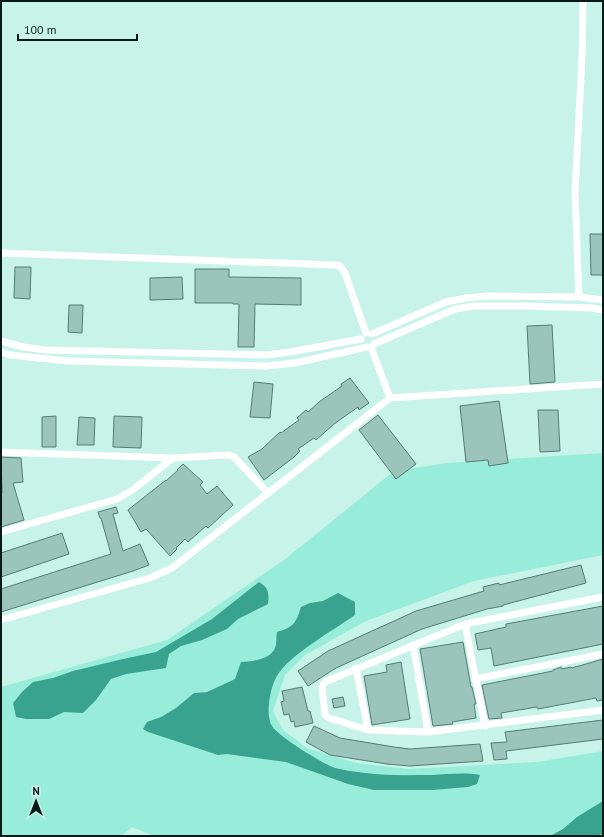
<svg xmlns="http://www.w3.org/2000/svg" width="604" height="837" viewBox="0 0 604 837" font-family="'PT Sans',sans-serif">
<rect width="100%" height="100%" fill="#c8f3e8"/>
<path fill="#98edda" d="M603 453V555L474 581 366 621 305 655 285 675 273 711 283 730 307 748 356 763 409 769 537 762 603 751V836H154L132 827 121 836H1V687L167 640 284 560 394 471 447 463Z"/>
<path fill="#39a390" d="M259 582C269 588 269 593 268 604L238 619 227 629 202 640 181 646 169 654 166 668 126 674 111 679 96 700 83 713 64 712 49 719H26L16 717 13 703 22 692 33 682 53 678 73 671 123 659 156 652 212 619Z
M338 593 355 602V615C334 630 289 655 277 676 270 687 265 716 272 726 278 736 323 764 335 768 344 770 355 772 365 773 387 776 410 775 432 775 448 774 464 772 480 775L477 784 468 787 433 790H374L348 784 286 762 227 754 218 755 148 732 143 729 147 722 161 717 176 708 194 693 207 692 235 679 241 662C252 661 270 660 275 648 277 644 276 637 277 632 294 627 296 623 301 607L310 603 323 601Z
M603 801V834L595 836H550L563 829 577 817Z"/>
<path fill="#9bc5bb" stroke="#547c73" d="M590 234H603V275H591Z
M15 267H31L30 299 14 298Z
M195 269H229V277L301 278V305L255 304 254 347H238L239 304H233V303H195Z
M182 277 183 299 150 300V278Z
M69 305H83L82 333 68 332Z
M552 325 555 382 530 384 527 326Z
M350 378 369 403 359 410 358 407 334 424 316 440 314 438 298 449 300 451 294 457 264 480 248 457 262 449 280 432 281 433 299 420 297 418 306 410 308 412 319 402 342 386 341 384Z
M254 382 273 384 270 418 250 417Z
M499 401 508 463 489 466 488 460 466 462 460 406Z
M538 410H558L560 451 540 452Z
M378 415 416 464 396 479 359 430Z
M56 416V447H42V417Z
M114 416 142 417 141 448 113 447Z
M79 417 95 418 94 445H77Z
M1 457 21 458 23 482 13 483 24 520 1 527V493H2Z
M183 464 203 482 200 485 207 494 217 486 233 505 208 528 206 526 188 542 185 539 176 548 177 549 170 556 146 529 141 532 128 510 166 480V481L178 470H177Z
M116 507 118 513 113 514 123 551 140 544 149 565 133 571 1 612V589L111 554 101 518H100L98 512Z
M62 533 69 554 1 577V553Z
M581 565 586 583 503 605V606L487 609 422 629 336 668 308 686 298 671 328 651 416 611 484 591 483 587 499 583V585Z
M603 606V644L494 666 491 648 478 650 475 634 506 627V624Z
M463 642 471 687H472L476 704H474L476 718 452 722 453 724 433 726 420 649Z
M603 659V700L597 701 596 698 538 709 537 707 501 713 502 718 489 719 482 685 553 671V670L561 667 562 669 571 667 572 668Z
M401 662 410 719 372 725 364 676 387 672 386 665Z
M302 687 308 711H310L313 723 295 727 294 721 291 722 289 714 284 715 281 702 284 701 282 691Z
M343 697 345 706 334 708 332 699Z
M603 720V739L506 751 507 759 494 760 491 743 507 742 505 732Z
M314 726 340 738 394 747 410 749 480 744 483 761 410 766 387 764 330 755 306 742Z"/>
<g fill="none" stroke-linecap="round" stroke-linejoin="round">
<path stroke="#fff" stroke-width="7" d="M1 253 336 265 340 266 345 273 366 333
M579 297 575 192 582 58 583 1
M372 334 446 302 466 298 488 296 579 297 603 300
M1 341 23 347 46 350 266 355 290 352 361 339
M374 344 455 309 474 306H524L592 308 603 310
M371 347 390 398
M1 352 10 355 68 361 266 366 295 363 367 347
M1 452 173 458 228 455 234 457 268 493
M1 532 117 499 131 491 173 458
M603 597 465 624 325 682 322 686 325 715 329 718 368 730 428 732 603 710
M1 620 150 578 172 568 390 398 603 384
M465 624 485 726
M413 645 428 732
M356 668 368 730
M475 679 603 654"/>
</g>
<rect width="604" height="837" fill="none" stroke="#0a1a17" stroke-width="4"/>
<g transform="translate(36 801)" stroke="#c8f3e8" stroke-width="3" paint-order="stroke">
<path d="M0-3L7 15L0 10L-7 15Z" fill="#0a1a17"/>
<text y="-6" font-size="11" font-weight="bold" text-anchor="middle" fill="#0a1a17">N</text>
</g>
<path d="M18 34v6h119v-6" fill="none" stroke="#0a1a17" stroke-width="2"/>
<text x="24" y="34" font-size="12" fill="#0a1a17" stroke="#c8f3e8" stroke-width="3" paint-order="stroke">100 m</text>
</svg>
